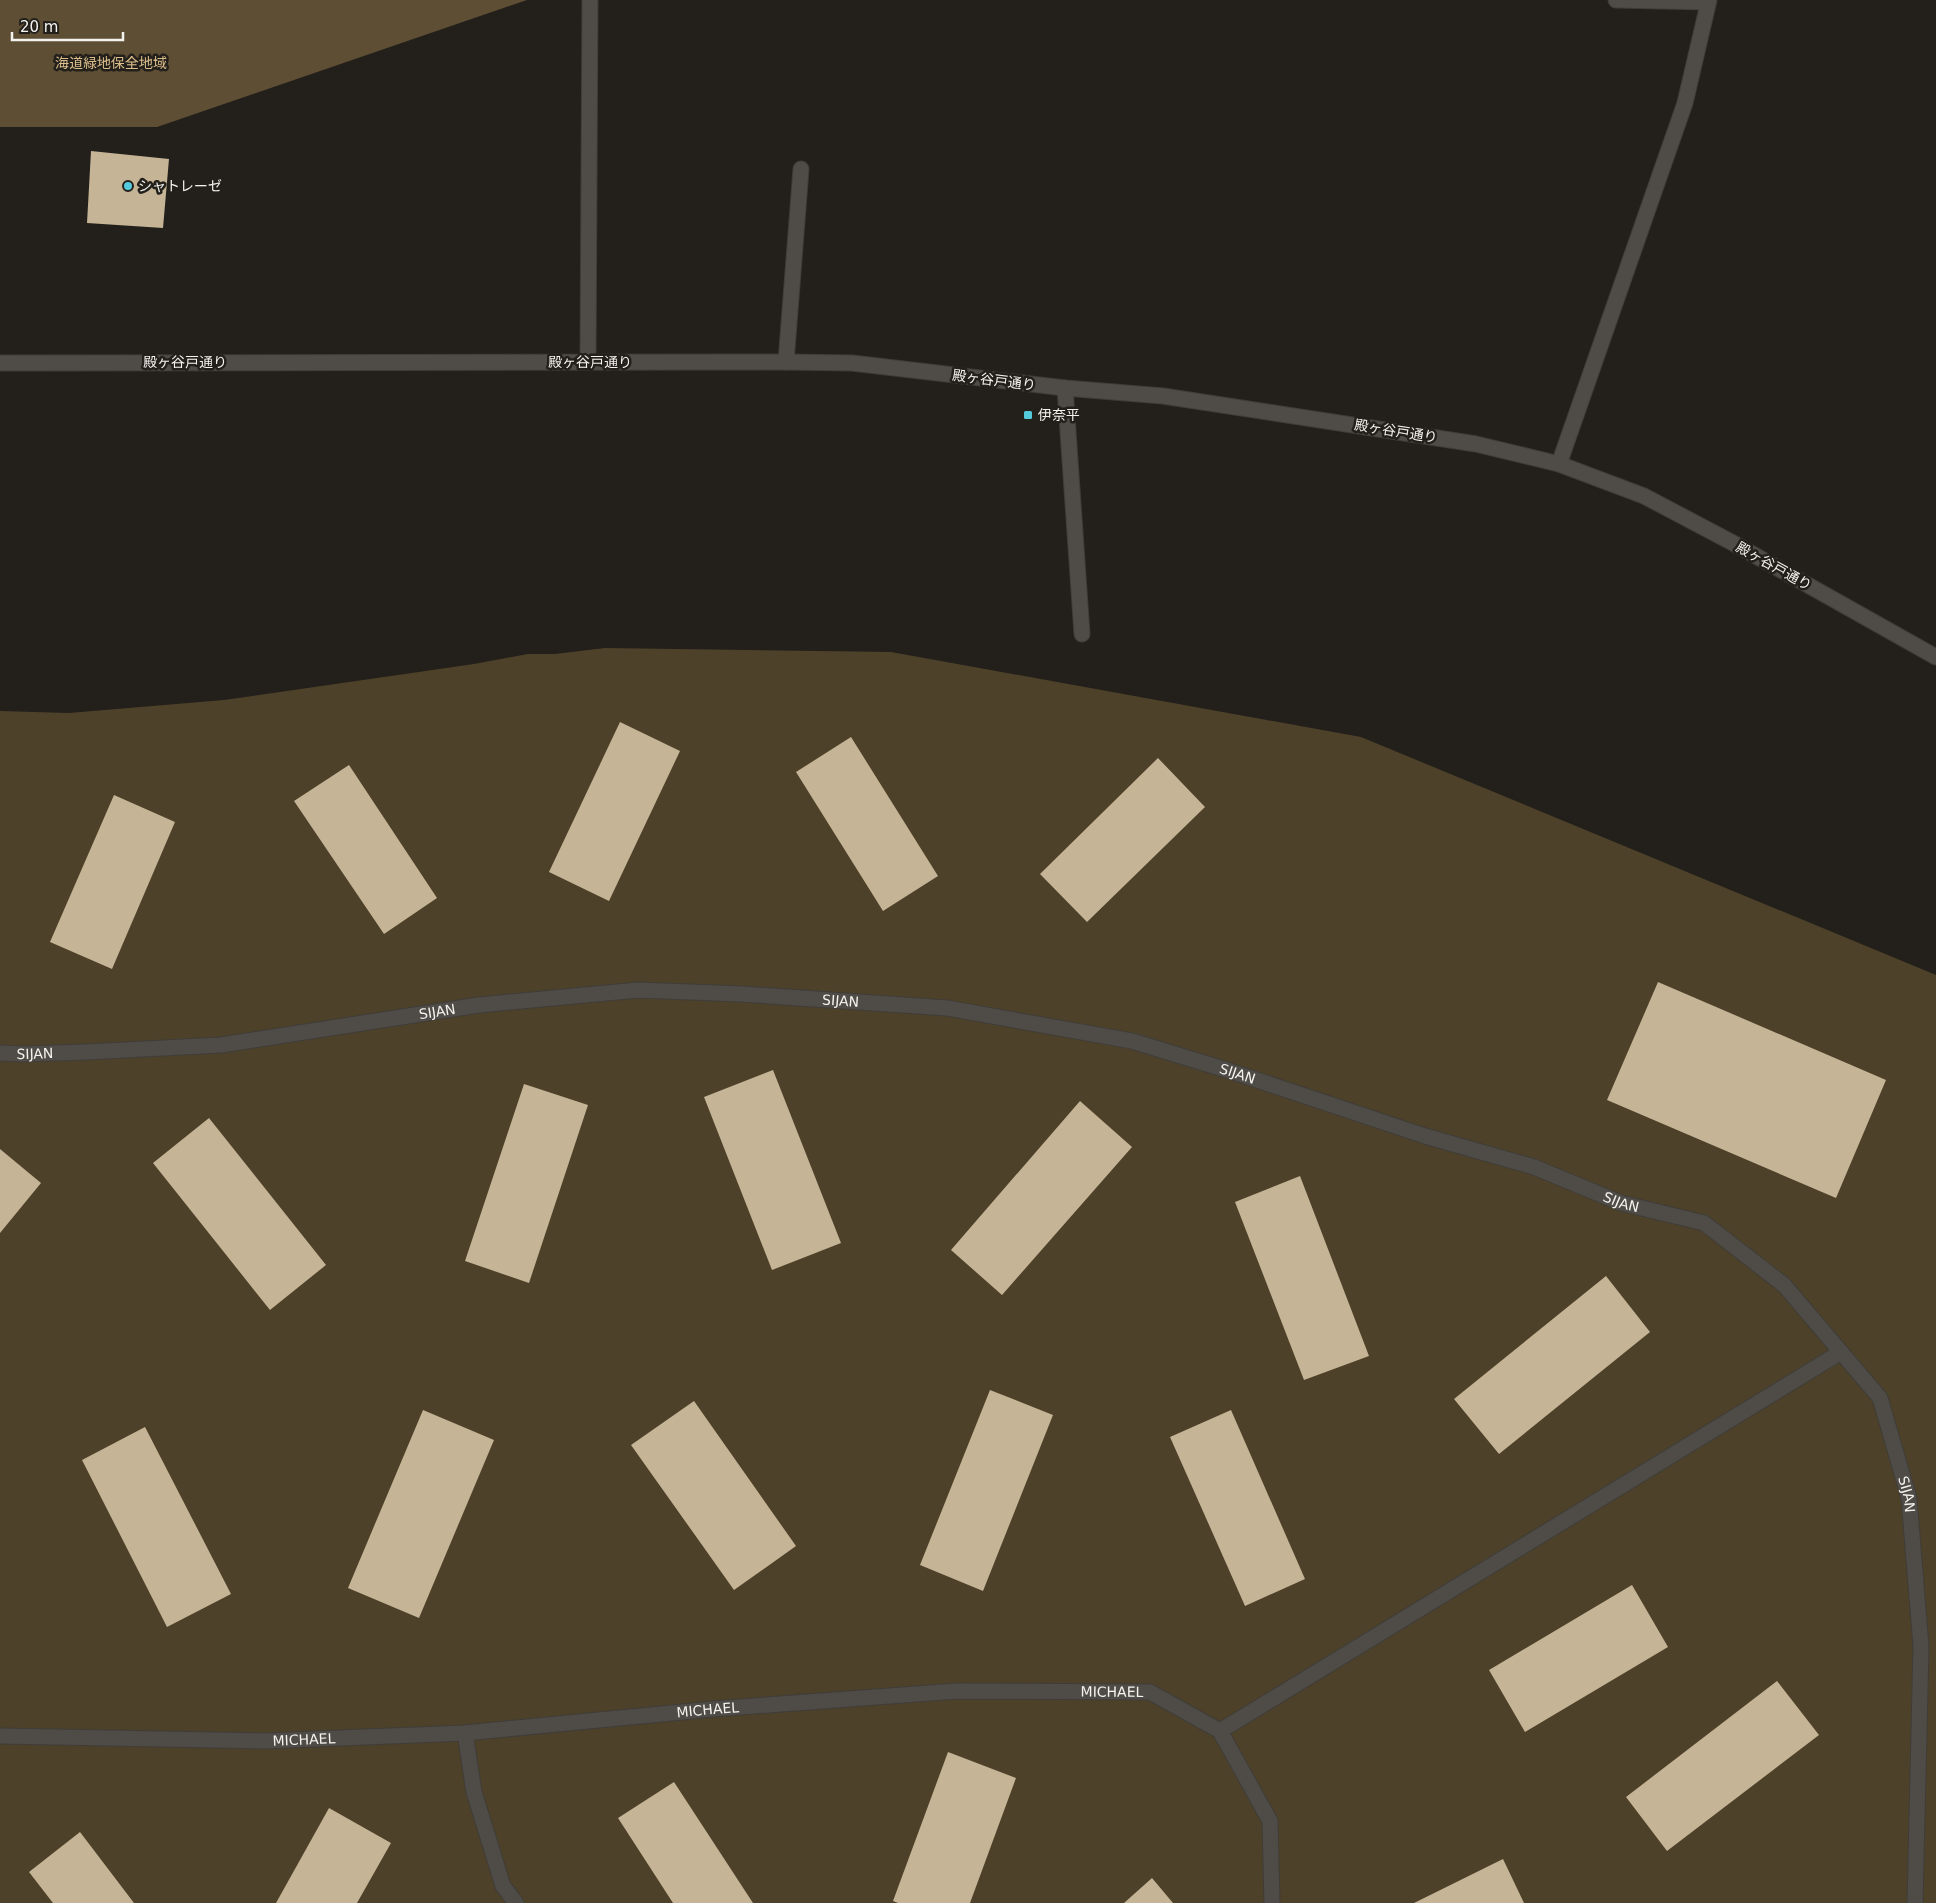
<svg xmlns="http://www.w3.org/2000/svg" width="1936" height="1903" viewBox="0 0 1936 1903" font-family="'DejaVu Sans','Noto Sans JP',sans-serif">
<rect width="100%" height="100%" fill="#23201b"/>
<path fill="#4e4129" d="M605 648 891 652 1361 737 1936 975V1903H0V711L69 713 224 700 474 664 528 654H555Z"/>
<path fill="#5d4e34" d="M0 0H527L157 127H0Z"/>
<path fill="#c5b496" d="M91 151 169 159 163 228 87 223Z
M620 722 680 751 609 901 549 872Z
M851 737 938 876 883 911 796 772Z
M1158 758 1205 807 1087 922 1040 874Z
M349 765 437 898 384 934 294 801Z
M114 795 175 822 112 969 50 942Z
M1658 982 1886 1080 1836 1198 1607 1100Z
M773 1070 841 1243 772 1270 704 1097Z
M524 1084 588 1105 529 1283 465 1261Z
M1080 1101 1132 1147 1002 1295 951 1250Z
M209 1118 326 1265 270 1310 153 1163Z
M0 1149 41 1183 0 1233Z
M1300 1176 1369 1356 1304 1380 1235 1202Z
M1606 1276 1650 1332 1499 1454 1454 1399Z
M990 1390 1053 1415 983 1591 920 1565Z
M694 1401 796 1546 734 1590 631 1445Z
M423 1410 494 1440 419 1618 348 1588Z
M1231 1410 1305 1579 1245 1606 1170 1437Z
M145 1427 231 1594 167 1627 82 1460Z
M1632 1585 1668 1647 1525 1732 1489 1670Z
M1777 1681 1819 1735 1667 1851 1626 1797Z
M948 1752 1016 1778 970 1903H898L893 1901Z
M674 1782 753 1903H673L618 1818Z
M329 1808 391 1843 357 1903H276Z
M80 1832 134 1903H53L29 1872Z
M1503 1859 1524 1903H1414Z
M1152 1878 1173 1903H1124Z"/>
<g fill="none" stroke-linecap="round" stroke-linejoin="round">
<g stroke="#3f3d39" stroke-width="17">
<g id="minor">
<path d="M1616 0 1708 2"/>
<path d="M588 361 590 0"/>
<path d="M786 362 801 169"/>
<path d="M0 363 786 362 852 363 1065 388 1163 396 1476 444 1559 464 1644 496 1733 543 1936 657"/>
<path d="M1065 388 1082 634"/>
<path d="M1559 464 1685 103 1709 0"/>
<path id="s1" d="M0 1053 23 1054 86 1052 221 1045 479 1005 638 990 742 994 947 1008 1132 1041 1230 1071 1425 1136 1534 1167 1621 1203 1704 1223 1784 1285 1880 1398 1909 1498 1921 1646 1915 1903"/>
<path d="M1220 1731 1841 1352"/>
<path d="M465 1733 474 1792 503 1886 516 1903"/>
<path id="s2" d="M0 1736 265 1741 465 1733 713 1709 957 1691 1150 1692 1220 1731 1270 1821 1272 1903"/>
</g>
</g>
<use href="#minor" stroke="#4f4c47" stroke-width="15"/>
</g>
<g fill="#54cadd" stroke="#23201b" stroke-width="2">
<circle cx="128" cy="186" r="5"/>
<rect x="1023" y="410" width="10" height="10" rx="2.5"/>
</g>
<g text-anchor="middle" dominant-baseline="central" stroke-width="5" stroke-linejoin="round" paint-order="stroke">
<g font-size="14" fill="#dbbe8b" stroke="#23201b">
<text x="111" y="63">海道緑地保全地域</text>
</g>
<g font-size="14" fill="#f3f2ee" stroke="#23201b" text-anchor="start">
<text x="138" y="186">シャトレーゼ</text>
<text x="1038" y="415">伊奈平</text>
</g>
<g font-size="14" fill="#f3f2ee" stroke="#23201b">
<text x="185" y="362">殿ヶ谷戸通り</text>
<text x="590" y="362">殿ヶ谷戸通り</text>
<text transform="translate(994 380) rotate(7)">殿ヶ谷戸通り</text>
<text transform="translate(1396 431) rotate(9)">殿ヶ谷戸通り</text>
<text transform="translate(1774 566) rotate(29)">殿ヶ谷戸通り</text>
<text stroke="none"><textPath href="#s1" startOffset="845">SIJAN</textPath></text>
<text stroke="none"><textPath href="#s1" startOffset="440">SIJAN</textPath></text>
<text stroke="none"><textPath href="#s1" startOffset="35">SIJAN</textPath></text>
<text stroke="none"><textPath href="#s1" startOffset="1250">SIJAN</textPath></text>
<text stroke="none"><textPath href="#s1" startOffset="1655">SIJAN</textPath></text>
<text stroke="none"><textPath href="#s1" startOffset="2090">SIJAN</textPath></text>
<text stroke="none"><textPath href="#s2" startOffset="1114">MICHAEL</textPath></text>
<text stroke="none"><textPath href="#s2" startOffset="709">MICHAEL</textPath></text>
<text stroke="none"><textPath href="#s2" startOffset="304">MICHAEL</textPath></text>
</g>
</g>
<path d="M12 32v8h111v-8" fill="none" stroke="#f3f2ee" stroke-width="2.5"/>
<text x="20" y="32" font-size="15" fill="#f3f2ee" stroke="#23201b" stroke-width="4" paint-order="stroke">20 m</text>
</svg>
